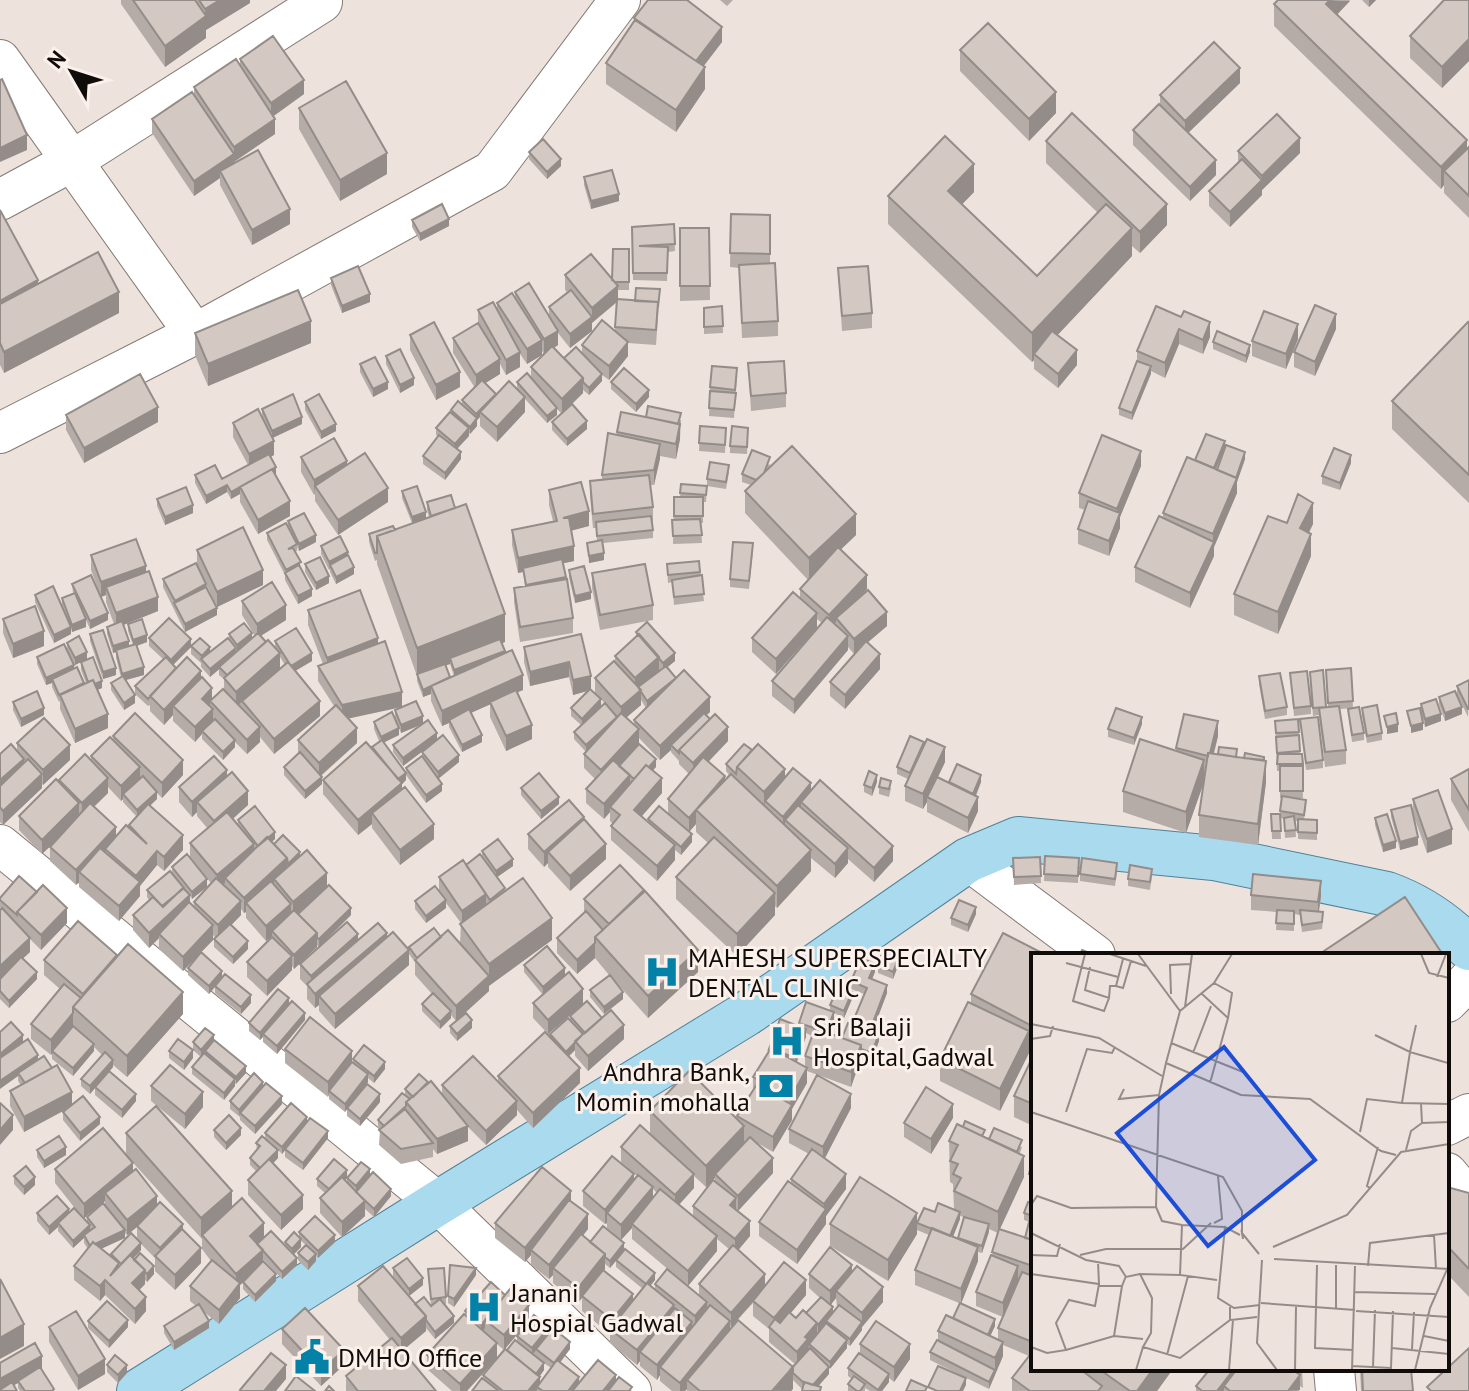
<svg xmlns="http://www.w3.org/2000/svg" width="1469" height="1391" viewBox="0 0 1469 1391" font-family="'PT Sans',sans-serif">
<rect width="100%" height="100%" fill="#eee2dd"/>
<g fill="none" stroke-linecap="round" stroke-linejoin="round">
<g stroke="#837974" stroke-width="42">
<path id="minor" d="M0 60 195 334
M0 200 72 161 322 2
M0 433 195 334 492 171 620 0
M0 845 438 1203 631 1391
M968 860 1095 955
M1447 1002 1469 980
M1447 1125 1469 1114
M1447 1173 1469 1199
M1334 1369 1336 1391"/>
</g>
<g stroke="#4f8297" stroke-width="46">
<path id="major" d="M139 1391 438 1203 746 1014 968 860 1018 839 1214 858 1387 894C1420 906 1445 923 1469 948"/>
</g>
<use href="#minor" stroke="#fff" stroke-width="40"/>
<use href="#major" stroke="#aadaee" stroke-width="44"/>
</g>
<path fill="#b5aca7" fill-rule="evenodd" d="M121 0H250V3L206 30V38L165 67 121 4Z
M720 0H733L727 6Z
M1350 0 1337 15 1467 149 1469 147V218L1444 193V185L1441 189 1274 26V4Z
M1362 0H1376L1369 7Z
M1469 0V61L1442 88 1410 58V36Z
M634 18 722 42 704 66 705 89 676 132 606 84V63L634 21Z
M960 50 1056 113 1029 141 960 71Z
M240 59 304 94 273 116 275 134 234 161V163L290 224 252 245 220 185V178L194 196 152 133V119L194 95V87L240 66Z
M1240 83 1188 133 1216 175 1190 201 1133 145V130L1160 105V95Z
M299 108 387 174 340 201 299 129Z
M1046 141 1167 225 1140 253 1132 246V256L1057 335 1077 365 1058 388 1034 369V360L1032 362 888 224V196L974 192 962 204 1037 276 1098 213 1046 163Z
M1238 151 1300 153 1262 190V195L1230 227 1209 206V191L1238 162Z
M529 152 561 166 547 179 529 159Z
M584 177 619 201 591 209 584 185Z
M0 210 38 284 119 313 4 373 0 365Z
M731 214 770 215V264L778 321V336L742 338 739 268 730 267Z
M412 220 449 226 420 241 412 227Z
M674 224 675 251 668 252 667 281 633 280 632 227Z
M680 228H709L710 300 680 301Z
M629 249V290H618V299L635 301 660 289 656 345 628 343V356L609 380 602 375V381L589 395 583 390V393L565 410 587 429 567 446 552 430V422L562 414 557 409V415L547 423 525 399V412L497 442 480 426V417L477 420V426L470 434 469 433V436L457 449 461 459 445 480 423 464V456L438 436 436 435V428L451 413V410L462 405V400L475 388 453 353V338L478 324V310H497V303L515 298V292L549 316V307L567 292 565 290V275L612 280ZM617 302 615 330 582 345V354L564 358 554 348 558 345V333L570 348 592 331V322ZM542 351 544 354 531 367V378L517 382V390L496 394 485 383 500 374V364L506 375 520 367V354L527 364 542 355Z
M838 268 872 313V328L842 331Z
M331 278 370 302 342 313 331 285Z
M722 306 723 333 704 334V308Z
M1156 306 1210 337 1203 354 1179 344 1165 378 1151 371 1132 420 1119 415V408L1137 362V351Z
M1469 324V503L1392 429V401Z
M1336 329 1315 376 1294 367V352Z
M195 333 311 343 208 386 195 355Z
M410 335 460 387 436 400 410 350Z
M1298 339 1286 369 1252 356V341Z
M1213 342 1250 352 1246 363 1213 349Z
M386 356 414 385 400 393 386 364Z
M748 363 786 393V407L751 411Z
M360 364 388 389 373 397 360 372Z
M737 376 734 418 709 416 710 387Z
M611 382 649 397 636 412 611 389Z
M305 402 336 431 321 439 305 410Z
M262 409 302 424 273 438 274 455 270 457 290 516 258 534 240 502V494L231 499 227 492 206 504 195 483V475L222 479 248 465 233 437V423L262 416Z
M66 415 158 422 84 463 66 430Z
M646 417 681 420 680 439 676 459 660 456 654 485H650L653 507V538L603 543 604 560 589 563 587 543 597 541 596 528H593L590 496V481L602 480V475L617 432Z
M700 426 726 428 725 453 699 451Z
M748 435 747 454 730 453V446Z
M301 457 347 465 388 502 338 535 315 501V494L314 495 301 472Z
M1245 459 1237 482V493L1214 547V556L1190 608 1135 582V567L1163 518V513L1216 469Z
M1351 463 1340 490 1322 484V476Z
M770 464 769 469 856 535 840 550 867 589 857 600 887 626 867 643 880 669 845 709 830 696V682L854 654 848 647V650L794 714 772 696V681L822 623 817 619 776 674 752 652V638L800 598V589L808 580 745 513V491L751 485 742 482V474Z
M1141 466 1120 517V528L1109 556 1078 544V529L1085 510 1079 508V493Z
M729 472 726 489 707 486 706 502H703V523H701L702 543 673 544 674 497H680L681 484 707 486V479Z
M549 490 589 526 571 530 574 561 563 563 573 618V633L520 642 514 602V588L525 586 523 572 518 573 512 545V530L553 521 549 505Z
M402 491 426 518 429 517 427 510V502L505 642 502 643 505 653 523 690 517 692 532 739 506 751 490 717V704L471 713 482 742 462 752 449 727V723L442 726 431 701V694L423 697 417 681V676L377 564V560L375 561 369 542V534L395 530 412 523 402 498ZM450 664 454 676 450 677 446 665Z
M157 499 193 513 165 525 157 506Z
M288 521 316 542 299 551 297 547V551L295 552 312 596 298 604 285 580V575L267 540V533L288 526Z
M1287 523 1313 524 1309 533 1311 556 1278 634 1234 615V594Z
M321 546 354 574 336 584 330 572V569L329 570 321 554Z
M197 550 263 585 217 607 206 584 217 615 185 632 163 587V579L197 564Z
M753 550 749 589 730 587V579Z
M91 555 146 572 158 611 123 625 129 646 133 645 128 631V624L147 642 137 646 144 675 126 680 135 703 124 710 111 690V683L121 677 116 658V652L113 653 107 634V627L114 624 106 602V595L101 597 91 570Z
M699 561 704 601 674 605 672 582 668 583 667 564Z
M305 564 329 583 316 590 305 572Z
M569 570 591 599 575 603 569 578Z
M592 573 653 605V620L600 630 592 588Z
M72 584 108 620 90 629 86 620V627L72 632 71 629V634L54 643 35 602V595L62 606V598L73 593Z
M360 590 349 719 357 743 321 776 322 784 305 799 284 775V767L298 754V740L334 706 318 681V666L323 664 308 625V610Z
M242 601 286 620 261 636 266 642 275 647V641L312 661 295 671 320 716 274 754 260 737V742L247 754 235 742V747L223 760 202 739V734L195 742 173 721V715L164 725 150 711V705L148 706 135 694V686L163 659 149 646V638L191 647 173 665 176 668 201 677 212 699 224 690V679L219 675V669L210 677 201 667V663L191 654V646L210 652 229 639V634L252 638 255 636 242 615ZM280 657 285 665 280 668Z
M3 619 44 646 13 658 3 633Z
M636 632 675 661 667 667 676 678 710 712 706 715 728 741 708 762 725 780 729 775 726 771V764L785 777 811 791 893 861 874 882 848 859V863L835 878 811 858V871L777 908 775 906V915L737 956 676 899V877L708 843 696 832V824L689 832 692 842 681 855 675 850V860L657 881 611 840V826L613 824 610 821V812L604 819 586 803V789L595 779 584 768V754L586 752 574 739V732L581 725 571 716V708L587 691 573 695 569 677 530 686 524 662V647L581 634 591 689 601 706 612 711 595 693V678L615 662V656L636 637ZM641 700 646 708 634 720V725L626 718 641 705ZM639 738 660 760 671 750V752L679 761V764L689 774 668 799V813L648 819V822L642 816 662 793 653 770 656 767 619 765Z
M90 634 116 675 103 679 90 641Z
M67 643 87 659 75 665 67 650Z
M37 657 74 669 84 684 86 683 81 670V662L102 688 97 690 108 728 75 743 60 709V701L59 702 52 687V683L46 685 37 664Z
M1351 668 1353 708 1364 733V740L1352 742 1348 709 1353 708 1340 709 1346 750V764L1325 767 1319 715 1313 716 1310 679 1326 707H1328L1326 670Z
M1290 673 1311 706V714L1294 716Z
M1259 676 1287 707V715L1265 719 1259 684Z
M1469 680 1468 717 1457 694V686Z
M1439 697 1462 714 1445 721 1439 704Z
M13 702 44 715 21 727 13 710Z
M1421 704 1441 721 1425 727 1421 712Z
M1362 708 1382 733V740L1367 743 1362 715Z
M395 710 423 724 459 762 438 779 442 791 426 803 406 775V768L422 757V752L434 743 403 766 393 752V745L422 724 401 733 399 728V735L384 742 406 780 402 784V789L434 839 400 865 372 828V824L358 835 323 794V780L372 748 379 741 374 729V722L395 718Z
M1298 719 1300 754H1302L1303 798H1295L1306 808 1304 819 1317 820V840L1298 839V821H1295L1296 837 1285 838 1284 819 1280 818 1281 839H1272L1271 814H1280L1282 798H1280V771H1277L1275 721Z
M1300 719 1323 760V768L1306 770Z
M1142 724 1134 745 1108 737V729Z
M113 736 183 775 162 798 157 793V799L150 806 183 850 164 871 157 865 140 886V896L119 921 79 887V882L76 885 50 861V847L54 843 42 854 19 830V816L59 782V780L91 760V756L113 740ZM108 787 121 801 123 799V802L137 817 129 825V828L116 837 94 807 108 793Z
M1218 736 1214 754 1264 760 1266 782 1258 845 1199 837V815L1204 782 1186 833 1123 812V791L1176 751V748Z
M17 743 70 760 43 785 42 784V788L3 825 0 822V754L17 751Z
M924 746 945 762 938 777 949 782H981L976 796 978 811 968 833 927 812V802L923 809 905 801V786L908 779 897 774V767Z
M1469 769V832L1451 800V779Z
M227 776 248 805 233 819 238 825V820L275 839 272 842 274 844 300 856 351 915 319 947 317 945V947L294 969 292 966V970L267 996 247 977V962L272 937V936L266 941 246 918V912L244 913 241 909V915L231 925 248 949 233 964 214 947V939L216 938 213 935V940L201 952 222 977 251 1003 241 1014 215 993V986L209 994 188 975V968L200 954 183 971 159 949V938L149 948 133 930V915L149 900 147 897V890L172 872V867L207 879 192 899 190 896V903L194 906V902L211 883 190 858V843L208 829 197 816V812L192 817 179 802V787Z
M877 782 872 796 864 792V785Z
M879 787 891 788 889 797 879 794Z
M521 788 559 804 541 819 521 795Z
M1413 799 1452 844 1427 853 1413 814Z
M1391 810 1418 845 1400 850 1391 817Z
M1375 818 1396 848 1383 852 1375 825Z
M584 819 606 859 570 891 548 867V863L544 867 528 849V834Z
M482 851 513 866 497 877 505 890 552 940 489 985V991L456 1021 451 1015V1018L440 1029 422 1011V1004L432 994 415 975V962L409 954V947L441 937 460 943 461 923 446 903V908L426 923 415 909V901L439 891V877L482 857Z
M1045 856 1079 858 1078 883 1044 881Z
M1040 857 1041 883 1014 885 1013 858Z
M1117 871 1115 886 1080 881V874Z
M1152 876 1150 890 1128 886V879Z
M644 892 698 972 648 1018 614 980 623 999 604 1014 590 997V990L609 975 595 958 577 974 557 953V938L584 913V899Z
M1251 895 1321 896 1319 912 1323 920 1322 929 1302 932 1300 915 1294 914V931L1276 930 1277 912 1251 910Z
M0 898 67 923 41 950 30 939V952L23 958 37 979 9 1008 0 999V910L2 909 0 907Z
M976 914 968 932 951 925V918Z
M387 938 409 965 335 1029 319 1011V1005L315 1008 307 999V986L300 979V964L358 941Z
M1033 955V1041L1030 1046H1029V1053L1000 1111 940 1081V1059L971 1003V994Z
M44 960 183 1014 127 1077 113 1065V1067L109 1072 136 1101 122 1118 95 1095V1088L90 1094 81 1086V1079L102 1055 94 1047V1051L73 1076 52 1059V1053L51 1055 31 1039V1024L60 989 44 975Z
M524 965 565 975 583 1004 548 1034 533 1018V1003L543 995 524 972Z
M878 965 898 966 893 979 878 973Z
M875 972 872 979 887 993 872 1031 879 1041 872 1060 861 1056 851 1087 807 1071V1083L792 1109V1120L773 1152 754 1141 773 1173 738 1211 736 1209V1210L750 1236 738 1250 765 1286 806 1295 790 1313 796 1318 806 1313 820 1298 809 1288V1274L852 1273 883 1302 862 1327V1330L850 1346 847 1344V1348L829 1369V1374L818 1386 821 1391 802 1389 793 1380 792 1391H687V1389L685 1391H672L660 1381V1375L657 1380 640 1366V1361L637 1365 610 1343V1334L582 1311V1297L578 1303 553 1283V1275L549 1279 531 1265V1255L525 1262 495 1238V1223L571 1202 588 1229 582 1236 590 1242 624 1250 655 1280 650 1286 655 1290V1284L699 1295V1284L729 1249 717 1239V1251L688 1286 632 1239V1228L621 1240 607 1228V1223L605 1224 583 1206V1191L634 1179 637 1176 621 1162V1147L650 1133V1111L737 1119V1116L753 1089V1077L769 1051V1049L799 1027V1023L830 1011V1005L852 999 844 1018 834 1013V1019L829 1033 842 1038 854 1025V1019L864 994 851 989V981ZM806 1033 812 1036 805 1056V1067L797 1062 806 1037ZM694 1176 706 1187 715 1178V1182L693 1206V1216L679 1205 694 1188ZM653 1189 657 1193 653 1199ZM616 1261V1267L643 1289 633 1300 604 1271 605 1264 610 1268ZM836 1298 837 1307 833 1312 830 1305ZM753 1303V1316L769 1329V1342L795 1364 793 1367 730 1330V1326L731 1327Z
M289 1004 305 1020 277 1054 263 1042V1037L260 1040 249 1031V1023Z
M570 1016 602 1018 624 1039 588 1071 575 1056V1050L569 1056 580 1083 533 1128 517 1110V1115L486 1145 468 1127V1141L437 1154 433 1149V1157L401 1164 379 1145 380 1129 378 1128V1120L405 1095V1089L442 1094V1085L498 1081V1076L550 1037V1034L570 1020Z
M450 1026 472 1028 457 1041 450 1033Z
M0 1032 23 1042 38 1061 72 1105 100 1124 80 1141 63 1120V1112L69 1108 24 1132 10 1106V1091L21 1085 18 1081V1076L0 1088Z
M214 1040 246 1073 235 1084V1086L224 1100 192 1074V1067L201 1057 193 1050V1042Z
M285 1049 353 1063V1059L385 1069 374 1083 368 1078V1082L356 1097 380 1102 360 1126 347 1116V1109L345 1112 329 1099V1095L328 1097 285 1063Z
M169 1051 193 1058 184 1070 169 1058Z
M1033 1056V1126L1014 1117V1096Z
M151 1086 203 1107 185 1129 151 1101Z
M263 1086 282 1104 255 1134 240 1120V1117L230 1109V1101Z
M851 1108 824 1158 846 1189 826 1216V1224L797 1264 759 1236V1222L791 1183V1179L809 1154 789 1143V1129Z
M953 1118 931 1154 904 1137V1123Z
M214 1130 241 1135 226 1150 214 1137Z
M126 1133 232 1208 264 1237 285 1245V1242L299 1237V1232L335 1242 318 1258 316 1256V1261L308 1270 298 1260V1253L306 1245 301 1241V1247L294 1254 297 1265 282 1279 263 1259V1262L276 1281 255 1302 243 1289V1283L240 1285V1298L219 1324 204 1312 209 1328 174 1350 164 1333V1326L196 1306 190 1301V1286L211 1261 202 1249V1239L126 1155Z
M265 1133 328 1138 303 1170 285 1157V1150L282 1154 278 1150V1158L273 1163 303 1209 281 1230 248 1195V1180L257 1172 250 1165V1158L257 1150 256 1143 265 1139Z
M985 1137 1022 1147 1020 1153 1024 1177 1000 1229 1025 1238 1033 1223 1024 1220V1213L1031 1203V1199L1033 1195V1369H1173L1157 1391H1012V1378L1029 1356 1003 1345V1356L989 1389 930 1360V1352L938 1341V1331L953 1318 959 1303 915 1285V1270L929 1235 917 1230V1223L935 1212 954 1209 953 1184 950 1182 949 1141ZM960 1216 964 1217 958 1239 953 1237 960 1219ZM989 1229 998 1233 992 1255 976 1292V1306L1003 1317 998 1328V1340L990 1336 995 1326 961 1303 978 1261V1252L982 1253Z
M37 1150 66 1155 44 1168 37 1157Z
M1033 1157V1183L1029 1182V1174Z
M55 1169 133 1172 157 1204 183 1230 201 1263 175 1290 155 1271V1258L141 1244V1250L133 1259 154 1274 147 1282 145 1280V1284L139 1290 146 1311 135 1324 105 1295 100 1301 74 1280V1266L88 1249 84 1243V1238L73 1248 58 1231V1227L49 1235 37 1221V1213H69L81 1216 55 1183ZM105 1201V1206L87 1217V1222L84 1218ZM137 1227V1239L111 1254V1256L101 1248 125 1238V1233L127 1235Z
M370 1175 391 1196 374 1217 365 1209V1216L342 1237 320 1213V1198L325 1193 317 1186V1179L345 1180 347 1183V1178Z
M14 1176 35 1185 24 1195 14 1184Z
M1447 1187 1469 1193V1297L1450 1277 1447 1275Z
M830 1224 917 1234 888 1281 830 1246Z
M393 1268 423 1285 409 1296 393 1276Z
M428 1269 446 1297V1304L444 1305 454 1323 435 1339 426 1328V1331L402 1351 436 1391H346V1376L390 1340 358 1301V1286L415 1304 431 1306Z
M476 1275 454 1307 448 1303V1296Z
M465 1311 529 1320 505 1349 507 1350 517 1341V1336L549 1333 570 1349 560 1363 579 1383 616 1380 632 1391H472L483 1379V1375L504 1350 497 1344 467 1391H452L427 1369V1355L465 1314ZM544 1363 551 1368 540 1383 539 1377 544 1370Z
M88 1321 128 1327 109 1348 88 1328Z
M49 1327 105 1374 78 1390 49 1342Z
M282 1329 344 1365 321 1386 282 1344Z
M860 1344 910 1359 894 1382 889 1378V1382L882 1391H870L865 1388V1391H848V1384L852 1379 848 1376V1368L860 1354Z
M107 1365 127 1373 118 1383 107 1372Z
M1210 1369H1302L1303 1388 1300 1386 1299 1391H1196V1386Z
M1360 1369H1411L1413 1391H1361Z
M42 1370 54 1391H20L18 1388V1383L0 1391Z"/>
<path fill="#948c88" d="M220 0H250V3L206 30V38L165 67V46L205 17V9Z
M1330 0 1350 1 1326 26V4Z
M1369 0H1376L1369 7Z
M722 27V42L694 78V63Z
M1469 39V61L1442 88V67Z
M705 67V89L676 132V110Z
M1240 68V83L1185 136V121Z
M304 80V94L271 118V103Z
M1056 92V113L1029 141V119Z
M275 119V134L234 162V147Z
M27 135V150L0 162V148Z
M1300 138V153L1262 190V195L1230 227V212L1262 180V176Z
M1467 140V162L1444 171V185L1441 189V167Z
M387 153V174L340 201V180Z
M234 154V169L220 171V178L194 196V181Z
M561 159V166L547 179V172Z
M1216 160V175L1190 201V187Z
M974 164V192L948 219V191Z
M619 194V201L591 209V201Z
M1167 204V225L1140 253V232Z
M290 209V224L252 245V230Z
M449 219V226L420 241V234Z
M1132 228V256L1037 357 1034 354V360L1032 362V333Z
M38 280V302L0 323V301Z
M618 286V301L592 323V308Z
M119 292V313L4 373V352Z
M370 294V302L342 313V306Z
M1336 314V329L1315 376V362Z
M592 317V331L570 348V334Z
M311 321V343L208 386V364Z
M1210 322V337L1203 354V340Z
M1298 324V339L1286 369V354Z
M1179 329V344L1165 378V363Z
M558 331V345L544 354V339Z
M542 340V355L527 364V349Z
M628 342V356L609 380V366Z
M1250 345V352L1246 363V356Z
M1077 350V365L1058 388V374Z
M520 352V367L506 375V360Z
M500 359V374L476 389V375Z
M1151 366V374L1132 420V413Z
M460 372V387L436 400V385Z
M602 374V381L589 395V388Z
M414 378V385L400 393V385Z
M583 378V393L562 414V399Z
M388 382V389L373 397V389Z
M649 390V397L636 412V404Z
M496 394 480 412V417L477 420V426L470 434V427L476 420V414Z
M525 397V412L497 442V427Z
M158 407V422L84 463V448Z
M557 408V415L547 423V416Z
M302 417V424L272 438V431Z
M587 421V429L567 446V439Z
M336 424V431L321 439V432Z
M680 424V439L676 459V444Z
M469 428V436L455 451V444Z
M274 441V455L249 469V454Z
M1225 441V448L1213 476V469Z
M660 444V459L654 485V470Z
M1141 451V466L1120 517V528L1109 556V541L1117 520V509Z
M461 452V459L445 480V473Z
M1245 452V459L1237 482V493L1214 547V556L1190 608V593L1213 543V534Z
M1351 455V463L1340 490V483Z
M347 461V476L315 486 314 495V480Z
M276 467V475L240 487V494L231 499V492Z
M227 485V492L206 504V496Z
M388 488V502L338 535V520Z
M290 501V516L258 534V520Z
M1313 503V524L1300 549V528Z
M193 505V513L165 525V517Z
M589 511V526L563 533V518Z
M426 512V519L412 524V517Z
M856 514V535L809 580V558Z
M1311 534V556L1278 634V612Z
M316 535V542L299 551V544Z
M574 546V561L523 572V568V572L518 573V558Z
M348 552V560L330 565 329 570V562Z
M604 553V560L589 563V556Z
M146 566V581L106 587V595L101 597V582Z
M354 567V574L336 584V577Z
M263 570V585L217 607V592Z
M867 575V589L838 620 836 618V622L829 630V615Z
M329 576V583L316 590V583Z
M206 584V591L175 603V601Z
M312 589V596L298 604V596Z
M591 592V599L575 603V596Z
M158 597V611L116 628V613Z
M286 605V620L257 638V624Z
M217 608V615L185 632V624Z
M887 612V626L854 654V639Z
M108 613V620L90 629V621Z
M817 613V628L776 674V659Z
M505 614V642L452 663 450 658V664L417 676V648Z
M86 619V627L72 632V625Z
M71 627V634L54 643V635Z
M44 631V646L13 658V644Z
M252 633V641L237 653V645Z
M147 635V642L133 647V640Z
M848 636V650L794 714V700Z
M378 638V652L327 672V658Z
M191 639V647L171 667V660Z
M129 641V648L113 653V646Z
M210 647V654L202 660V656Z
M236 648V655L210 677V669Z
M505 651V658L454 678V670Z
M87 652V659L75 665V658Z
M280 653V668L236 707V692Z
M312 653V661L290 674V666Z
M675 653V661L663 671V663Z
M880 654V669L845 709V695Z
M659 657V672L635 693V678Z
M569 662V677L530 686V672Z
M74 665V672L52 679V683L46 685V678Z
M144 667V675L122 681V674Z
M116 668V675L103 679V672Z
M201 671V686L173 706V715L164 725V710Z
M523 675V690L450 722 449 720V723L442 726V711Z
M591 676V690L573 695V680Z
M677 679 647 709V701Z
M102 681V688L89 693V686Z
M431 687V694L423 697V690Z
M212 688V703L210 701V705L202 713V699Z
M641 690V705L621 722V707Z
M402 692V707L342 720V705Z
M135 695V703L124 710V703Z
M710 697V712L674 747 671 745V750L660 760V746Z
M601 699V706L582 726V719Z
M320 701V716L274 754V739Z
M1462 707V714L1445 721V713Z
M44 708V715L21 727V719Z
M213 709V723L202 731V734L195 742V727Z
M108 714V728L75 743V729Z
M1441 714V721L1425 727V719Z
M423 716V724L401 733V725Z
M617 717V724L586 753V745Z
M1142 717V724L1134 745V738Z
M1218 721V736L1209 771V756Z
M1423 723V730L1411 733V726Z
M1398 724V732L1387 734V727Z
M532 725V739L506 751V736Z
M260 727V742L247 754V740Z
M728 727V741L693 778V763Z
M357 728V743L319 777V763Z
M399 728V735L381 744V737Z
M639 729V744L601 784V770Z
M437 733V740L403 766V758Z
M482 735V742L462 752V745Z
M235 740V747L223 760V752Z
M70 745V760L43 785V770Z
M945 747V762L928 798 927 797V802L923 809V794Z
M459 755V762L438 779V772Z
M24 759V774L0 795V780Z
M656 759V767L636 788V781Z
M183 760V775L162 798V783Z
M1204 760V782L1186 833V812Z
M1266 761V782L1258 845V824Z
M140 767V782L123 794V799L121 801V786Z
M785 769V783L765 801 764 806V792Z
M227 770V785L197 802V812L192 817V802Z
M406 773V780L402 784V798L372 813V824L358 835V820L396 781Z
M42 774V788L3 825V811Z
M630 775V790L610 807V812L604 819V804Z
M877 775V782L872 796V788Z
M981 775V782L973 802V794Z
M725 776V790L696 810V824L689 832V818Z
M322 777V784L305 799V791Z
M108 778V793L82 818V803Z
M662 778V793L634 825V810Z
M811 783V798L801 802V809L785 820V829L783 831V817Z
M442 784V791L426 803V795Z
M248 791V805L214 835V821Z
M157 792V799L137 817V810Z
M559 797V804L541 819V811Z
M978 797V811L968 833V818Z
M79 803V818L42 854V840Z
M584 817V832L548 852V863L544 867V852Z
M434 824V839L400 865V850Z
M116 827V842L105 849V853L79 872V882L76 885V870Z
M1452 829V844L1427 853V839Z
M275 832V839L258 853V846Z
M692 834V842L681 855V847Z
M183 835V850L164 871V857Z
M1418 837V845L1400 850V842Z
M1396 841V848L1383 852V845Z
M254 844V859L225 878V883L217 890V875Z
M606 844V859L570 891V876Z
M675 845V860L657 881V866Z
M893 846V861L874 882V868Z
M848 848V863L835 878V864Z
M811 850V871L777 908V886Z
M157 851V865L140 886V896L119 921V906L136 887V876Z
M300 852V860L288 871V864Z
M287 858V872L274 879V885L246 903V912L244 913V898Z
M513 859V866L496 878V871Z
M327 873V888L293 917V902Z
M207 879V887L192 899V892Z
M1321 881V896L1318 916V902Z
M775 893V915L737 956V934Z
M486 894V908L462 925V911Z
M190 895V910L159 934V938L149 948V933Z
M446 900V908L426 923V916Z
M241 901V915L218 939V925Z
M291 904V919L272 931V936L266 941V926Z
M976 907V914L968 932V925Z
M67 908V923L41 950V935Z
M351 908V915L319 947V939Z
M552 918V940L489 986V964Z
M213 925V940L183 971V957Z
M317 933V947L294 969V955Z
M387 933V948L319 996V1005L315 1008V994Z
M358 934V949L311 990V976Z
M30 938V952L0 980V966Z
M248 941V949L233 964V957Z
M595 943V958L577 974V960Z
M409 950V965L335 1029V1014Z
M698 950V972L648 1018V996Z
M292 956V970L267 996V981Z
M898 959V966L893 979V972Z
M875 964V972L869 986V978Z
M565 968V975L543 995V987Z
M222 971V979L209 994V986Z
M37 972V979L9 1008V1001Z
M489 976V991L456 1021V1006Z
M887 985V993L872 1033V1025Z
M583 989V1004L548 1034V1020Z
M183 992V1014L127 1077V1056Z
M623 992V999L604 1014V1007Z
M852 992V999L844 1018V1011Z
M251 995V1003L241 1014V1007Z
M289 998V1005L263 1034V1037L260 1040V1033Z
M451 1011V1018L440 1029V1022Z
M834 1012V1019L826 1040V1033Z
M73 1013V1027L51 1055V1040Z
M305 1013V1020L277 1054V1046Z
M1033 1019V1041L1030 1046V1025Z
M472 1020V1028L457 1041V1034Z
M624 1025V1039L588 1071V1056Z
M806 1029V1037L795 1066V1058Z
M1029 1031V1053L1000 1111V1089Z
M879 1033V1041L872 1060V1053Z
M23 1035V1042L0 1062V1054Z
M214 1035V1043L205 1051V1053L201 1057V1050Z
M575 1043V1050L566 1059V1052Z
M94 1044V1051L73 1076V1068Z
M861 1045V1059L851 1087V1072Z
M193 1050V1058L184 1070V1062Z
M352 1051V1065L329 1091 328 1097V1082Z
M38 1055V1063L18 1073V1076L0 1089V1081Z
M113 1060V1067L90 1094V1086Z
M385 1062V1069L374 1083V1076Z
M246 1066V1073L236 1084V1077Z
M580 1068V1083L533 1128V1113Z
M807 1068V1083L792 1109V1120L773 1152V1137L790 1109V1099Z
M368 1074V1082L345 1112V1104Z
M235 1079V1086L224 1100V1093Z
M263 1082V1089L240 1113 239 1117V1110Z
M72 1092V1106L24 1132V1117Z
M203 1092V1107L185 1129V1114Z
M136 1094V1101L122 1118V1110Z
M380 1094V1102L360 1126V1119Z
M851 1094V1108L823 1162V1147Z
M282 1096V1104L255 1134V1126Z
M517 1101V1115L486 1145V1131Z
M953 1104V1118L931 1154V1139Z
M13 1115V1130L0 1145V1130Z
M100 1117V1124L80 1141V1133Z
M307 1117V1124L282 1154V1147Z
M468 1126V1141L437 1154V1139Z
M744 1126V1148L715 1174V1178L706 1187V1166Z
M241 1128V1135L226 1150V1143Z
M328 1131V1138L303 1170V1163Z
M66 1147V1155L44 1168V1161Z
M278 1150V1158L261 1176V1168Z
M1024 1156V1177L998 1233V1212Z
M773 1158V1173L738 1211V1196Z
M133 1163V1178L105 1193V1201L84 1218V1204Z
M370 1169V1176L356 1193V1186Z
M347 1170V1178L331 1197V1190Z
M634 1174V1189L607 1213V1223L605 1224V1210Z
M694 1174V1188L675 1209V1195Z
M846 1174V1189L826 1216V1224L797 1264V1250L824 1212V1204Z
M35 1177V1185L24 1195V1187Z
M653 1187V1202L632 1224V1228L621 1240V1225Z
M391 1189V1196L374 1217V1209Z
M232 1191V1212L202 1235 201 1239V1218Z
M571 1191V1205L531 1250V1255L525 1262V1248Z
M303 1195V1209L281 1230V1215Z
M157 1196V1211L127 1235V1220Z
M736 1198V1213L730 1205Z
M365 1201V1216L342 1237V1222Z
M69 1209V1217L58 1223V1227L49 1235V1227Z
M960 1212V1219L950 1244V1236Z
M917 1213V1234L888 1281V1260Z
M588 1214V1229L556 1271 553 1268V1275L549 1279V1265Z
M750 1221V1236L735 1254V1239Z
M264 1223V1238L250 1250V1236Z
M183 1224V1239L160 1260V1248Z
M989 1224V1232L982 1253V1246Z
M90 1225V1233L84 1235V1238L73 1248V1241Z
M125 1230V1238L90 1254V1246Z
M335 1235V1242L318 1258V1251Z
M717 1236V1251L688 1286V1271Z
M301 1239V1247L292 1256V1249Z
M141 1243V1250L121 1271V1264Z
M624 1243V1251L610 1268V1261Z
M978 1247V1261L961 1304V1289Z
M201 1248V1263L175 1290V1275Z
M263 1250V1265L240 1285V1298L219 1324V1310L236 1288V1274Z
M316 1254V1261L308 1270V1262Z
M605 1254V1269L578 1303V1288Z
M297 1258V1265L282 1279V1272Z
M852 1265V1279L836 1291V1298L830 1306V1291Z
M154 1266V1274L147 1282V1274Z
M1018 1266V1281L1003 1318V1303Z
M476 1268V1275L454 1307V1299Z
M145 1270V1284L132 1298V1283Z
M655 1273V1280L646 1291V1284Z
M276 1274V1281L255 1302V1295Z
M765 1274V1288L731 1327V1313Z
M423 1278V1285L409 1296V1289Z
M105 1280V1295L100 1301V1286Z
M806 1280V1295L774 1333V1318Z
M883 1287V1302L862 1327V1330L850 1346V1339L862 1323V1313Z
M633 1294V1309L612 1330V1320Z
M146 1297V1311L135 1324V1309Z
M707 1302V1316L695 1331V1316Z
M529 1305V1320L504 1350V1335Z
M674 1305V1320L640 1352V1361L637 1365V1350Z
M833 1307V1315L818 1332V1325Z
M426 1316V1331L401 1352V1338Z
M454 1316V1323L435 1339V1332Z
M995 1319V1326L987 1343V1336Z
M128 1320V1327L109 1348V1341Z
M209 1321V1328L174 1350V1342Z
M485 1321V1328L481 1333V1325Z
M730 1321V1336L687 1380V1389L685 1391H680V1383Z
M692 1322V1337L660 1367V1375L657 1380V1365Z
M817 1323V1337L809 1344 808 1354 797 1366V1352L805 1337Z
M24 1324V1346L0 1359V1338Z
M549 1327V1334L532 1355V1348Z
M1033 1335V1350L1030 1356V1341Z
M847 1340V1348L830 1369V1362Z
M570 1342V1349L554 1370V1363Z
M1003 1342V1356L989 1389V1382L995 1370V1358Z
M497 1343V1358L467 1391H460V1384Z
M910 1344V1359L894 1382V1367Z
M344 1350V1365L321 1386V1371Z
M42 1356V1370L18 1381V1383L4 1391H0V1379Z
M105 1359V1374L78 1390V1376Z
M544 1363V1370L535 1383V1375Z
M127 1365V1373L118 1383V1375Z
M286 1365V1379L276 1391H264Z
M793 1367V1389L791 1391H772Z
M829 1367V1374L814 1391 809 1388Z
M1153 1369H1173L1157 1391H1137Z
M1234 1369H1246L1224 1386V1391H1217Z
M889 1374V1382L882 1391H878Z
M616 1375V1390L615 1391H603Z
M1300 1375V1390L1288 1391Z
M540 1377V1389L537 1387V1391H528Z
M579 1377V1391H568Z
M966 1378V1385L963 1391H960Z"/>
<path fill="#d3c8c2" stroke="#948c88" stroke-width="2" d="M133 0H195L206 16 165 46Z
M199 0H220L205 9Z
M648 0H687L722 27 696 61 634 18Z
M1278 0H1330L1326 4 1467 140 1441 167 1274 4Z
M1444 0H1469V39L1442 67 1410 36Z
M635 20 705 67 676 110 606 63Z
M988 23 1056 92 1029 119 960 50Z
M273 36 304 80 271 103 240 59Z
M1214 42 1240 68 1185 121 1160 95Z
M236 59 275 119 234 147 194 87Z
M2 79 27 135 0 148V80Z
M346 81 387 153 340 180 299 108Z
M192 92 234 154 194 181 152 119Z
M1159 104 1216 160 1190 187 1133 130Z
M1072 113 1167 204 1140 232 1046 141Z
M1277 114 1300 138 1262 176 1238 151Z
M945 136 974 164 948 191 1037 276 1106 204 1132 228 1032 333 888 196Z
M543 139 561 159 547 172 529 152Z
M1469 147V196L1444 171Z
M258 150 290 209 252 230 220 171Z
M1242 159 1262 180 1230 212 1209 191Z
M612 170 619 194 591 201 584 177Z
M442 204 449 219 420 234 412 220Z
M0 210 38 280 0 301Z
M731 214 770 215V254L730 253Z
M674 224 675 244 639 246 668 247 667 273H633L632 227Z
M680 228H709L710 286H680Z
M613 249H629V282H615L612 280Z
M98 252 119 292 4 352 0 343V304Z
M591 254 618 286 592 308 565 275Z
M775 263 778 321 742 323 739 265Z
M358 266 370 294 342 306 331 278Z
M868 266 872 313 842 316 838 268Z
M529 283 558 331 544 339 515 292Z
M636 288 660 289 658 307V302L635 301Z
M298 290 311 321 208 364 195 333Z
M571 290 592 317 570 334 549 307Z
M512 293 542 340 527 349 497 303Z
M617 299 658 302 656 330 615 327Z
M493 302 520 352 506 360 478 310Z
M1315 305 1336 314 1315 362 1294 352Z
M722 306 723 326 704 327V308Z
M1156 306 1181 317 1184 311 1210 322 1203 340 1179 329 1165 363 1137 351Z
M1264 311 1298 324 1286 354 1252 341Z
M602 320 628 342 609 366 582 345Z
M434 322 460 372 436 385 410 335Z
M1468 322 1469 324V475L1392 401Z
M478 323 500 359 476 375 453 338Z
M1052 331 1077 350 1058 374 1034 354Z
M1217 331 1250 345 1246 356 1213 342Z
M552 346 583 378 562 399 531 367Z
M576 347 602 374 589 388 583 382V378L564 358Z
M400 349 414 378 400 385 386 356Z
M375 357 388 382 373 389 360 364Z
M784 361 786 393 751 396 748 363Z
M1137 361 1151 366 1132 413 1119 408Z
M712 366 737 368 735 390 710 387Z
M624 368 649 390 636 404 611 382Z
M527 373 557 408 547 416 517 382Z
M140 374 158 407 84 448 66 415Z
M482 380 496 394 476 414 462 400Z
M509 381 525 397 497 427 480 412Z
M710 391 736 393 734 410 709 408Z
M293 394 302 417 272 431 262 409Z
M319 394 336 424 321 432 305 402Z
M458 401 477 418 470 427 451 410Z
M572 404 587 421 567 439 552 422Z
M648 406 681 413 678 424 646 417Z
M258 409 274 441 249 454 233 423Z
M450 412 469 428 455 444 436 428Z
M621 412 680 424 676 444 617 432Z
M700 426 726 428 725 445 699 443Z
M732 426 748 428 747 447 730 446Z
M608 433 660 444 654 470 602 475Z
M1206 434 1225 441 1214 468 1195 460Z
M439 435 461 452 445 473 423 456Z
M1102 435 1141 451 1117 509 1079 493Z
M334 438 347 461 314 480 301 457Z
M1226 445 1245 452 1236 478 1217 470Z
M792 446 856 514 809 558 745 491Z
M1334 448 1351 455 1340 483 1322 476Z
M752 450 770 457 764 473 756 480 742 474Z
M365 453 388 488 338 520 315 486Z
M269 454 276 467 231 492 227 485 206 496 195 475 215 465 222 479Z
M1187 457 1237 478 1213 534 1163 513Z
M710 462 729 465 726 482 707 479Z
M272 469 290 501 258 520 240 487Z
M649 475 653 507 593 514 590 481Z
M581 482 589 511 563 518H569L574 546 518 558 512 530 557 521 549 490Z
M681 484 707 486 706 495 680 493Z
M417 486 426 512 412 517 402 491Z
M186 487 193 505 165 517 157 499Z
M1298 494 1313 503 1300 528 1311 534 1278 612 1234 594 1268 516 1287 523Z
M451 495 455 508 431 516 427 502Z
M674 497H703V516H674Z
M1088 501 1120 513 1109 541 1078 529Z
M466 504 505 614 417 648 377 536Z
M304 513 316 535 299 544 288 521Z
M651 516 653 530 597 536 596 522Z
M1159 516 1214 542 1190 593 1135 567Z
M700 519 702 535 673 536 672 520Z
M286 523 297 544 288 549 293 548 301 562 286 570 267 533Z
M393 526 395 530 377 536V553H375L369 534Z
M243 527 263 570 217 592 197 550Z
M340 536 348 552 329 562 321 546Z
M136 539 146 566 101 582 91 555Z
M602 540 604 553 589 556 587 543Z
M733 542 753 543 749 581 730 579Z
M838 547 867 575 829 615 800 589Z
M348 555 354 567 336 577 330 565Z
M320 557 329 576 316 583 305 564Z
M562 559 566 577 526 585 523 568Z
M699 561 700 572 668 575 667 564Z
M196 563 206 584 175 601 163 579Z
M645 564 653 605 600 615 592 573Z
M299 565 312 589 298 596 285 573Z
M584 566 591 592 575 596 569 570Z
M149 571 158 597 116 613 106 587Z
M91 575 108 613 90 621 72 584Z
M702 575 704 594 674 597 672 580Z
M567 579 573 618 520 627 514 588Z
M272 582 286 605 257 624 242 601Z
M53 586 71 627 54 635 35 595Z
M206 587 217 608 185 624 174 603Z
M360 590 378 638 327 658 308 610Z
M868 590 887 612 854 639 836 618Z
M793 592 817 613 776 659 752 638Z
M75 593 86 619 72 625 62 598Z
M35 606 44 631 13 644 3 619Z
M827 617 848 636 794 700 772 681Z
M169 618 191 639 171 660 149 638Z
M142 619 147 635 133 640 128 624Z
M122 621 129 641 113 646 107 627Z
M647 622 675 653 663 663 636 632Z
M244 623 252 633 237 645 229 634Z
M296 628 312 653 291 666 275 641Z
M103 630 116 668 103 672 90 634Z
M258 633 266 642 227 675 219 667Z
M581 634 591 676 573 680 569 662 530 672 524 647Z
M639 634 659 657 635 678 615 656Z
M79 636 87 652 75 658 67 643Z
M200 638 210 647 202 656 191 646Z
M228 638 236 648 210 669 201 659Z
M500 639 505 651 454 670 450 658Z
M268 640 280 653 236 692 224 678Z
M385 641 402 692 342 705 318 666Z
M866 641 880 654 845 695 830 682Z
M64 644 74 665 46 678 37 657Z
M136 644 144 667 122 674 116 650Z
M512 650 523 675 442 711 431 686Z
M93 657 102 681 95 684 93 680 88 682 81 662Z
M166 657 176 668 148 699 135 686Z
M187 657 201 671 164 710 150 696Z
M614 661 641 690 621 707 595 678Z
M288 662 320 701 274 739 242 701Z
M445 664 450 677 423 690 417 674Z
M666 666 676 678 647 701 638 687Z
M77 667 84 683 59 695 52 679Z
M1351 668 1353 701 1328 703 1326 670Z
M684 670 710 697 660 746 634 720Z
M1323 670 1326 707 1313 708 1310 672Z
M1307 671 1311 706 1294 708 1290 673Z
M1280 673 1287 707 1265 711 1259 676Z
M123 676 135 695 124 703 111 683Z
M202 677 212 688 202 699 213 709 195 727 173 706Z
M93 680 108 714 75 729 60 695Z
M1469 680V709H1468L1457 686Z
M223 689 260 727 247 740 210 701Z
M590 689 601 699 582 719 571 708Z
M516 690 532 725 506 736 490 702Z
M37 691 44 708 21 719 13 702Z
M1455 691 1462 707 1445 713 1439 697Z
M1436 699 1441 714 1425 719 1421 704Z
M416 701 423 716 401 725 395 710Z
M605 703 617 717 586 745 574 732Z
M336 705 357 728 319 763 298 740Z
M1377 705 1382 733 1367 736 1362 708Z
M1339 706 1346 750 1325 752 1319 708Z
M1359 707 1364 733 1352 735 1348 709Z
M1116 708 1142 717 1134 738 1108 729Z
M1420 708 1423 723 1411 726 1407 711Z
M469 709 482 735 462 745 449 720Z
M392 712 399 728 381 737 374 722Z
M135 713 183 760 162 783 113 736Z
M621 713 639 729 601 770 584 754Z
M704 713 710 719 679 750V753L671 745Z
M1396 713 1398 724 1387 727 1384 716Z
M715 714 728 727 693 763 679 750Z
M1184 714 1218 721 1210 753H1208V756L1176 748Z
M1318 717 1323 760 1306 763 1300 719Z
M44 718 70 745 43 770 17 743Z
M215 719 235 740 223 752 202 731Z
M1298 719 1299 732 1276 733 1275 721Z
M428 720 437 733 403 758 393 745Z
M443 735 459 755 438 772 422 752Z
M1299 735 1300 751 1277 753 1276 737Z
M910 736 924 742 910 773 897 767Z
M110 737 140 767 121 786 91 756Z
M927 739 945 747 923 794 905 786Z
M1140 739 1204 760 1186 812 1123 791Z
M382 740 406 773 398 779 372 747Z
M366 742 402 783 358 820 323 780Z
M11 744 24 759 0 780V754Z
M639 744 656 759 649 767 646 765 634 779 619 766Z
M744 744 752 750 737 767 736 774 726 764Z
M758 744 785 769 764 792 737 767Z
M1219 747 1237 749 1236 757 1218 754Z
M300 752 322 777 305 791 284 767Z
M1208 753 1266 761 1258 824 1199 815Z
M1245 753 1264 757V760L1244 758Z
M85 754 108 778 82 803 59 780Z
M1278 754H1302L1303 764H1277Z
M214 756 227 770 192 802 179 787Z
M422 756 442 784 426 795 406 768Z
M703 757 725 776 689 818 668 799Z
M28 759 42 774 3 811 0 807V786Z
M613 760 630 775 604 804 586 789Z
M957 764 981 775 973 794 949 782Z
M646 765 662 778 634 810 675 845 657 866 611 826 620 815 610 807Z
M1280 766H1303V791H1280Z
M793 768 811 783 783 817 765 801Z
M1469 769V810L1451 779Z
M869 771 877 775 872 788 864 785Z
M232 772 248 791 214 821 197 802Z
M539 773 559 797 541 811 521 788Z
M731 774 811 850 777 886 696 810Z
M143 776 157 792 137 810 123 794Z
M937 777 978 797 968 818 927 797Z
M881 778 891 781 889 789 879 787Z
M56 779 79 803 42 840 19 816Z
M820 780 893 846 874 868 801 802Z
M405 787 434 824 400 850 372 813Z
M1438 790 1452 829 1427 839 1413 799Z
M1282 796 1306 800 1304 815 1280 811Z
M569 800 584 817 544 852 528 834Z
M90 803 116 827 76 870 50 847Z
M148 804 183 835 164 857 157 851 136 876 105 849 126 825 147 844 129 825Z
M798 805 848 848 835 864 785 820Z
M1411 805 1418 837 1400 842 1391 810Z
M255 806 275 832 258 846 238 820Z
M659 806 692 834 681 847 648 819Z
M227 812 254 844 217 875 190 843Z
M1271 814H1280L1281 831H1272Z
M1387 814 1396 841 1383 845 1375 818Z
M1294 816 1296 830 1285 831 1284 818Z
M584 819 606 844 570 876 548 852Z
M1298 819 1317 820V833L1298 832Z
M283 835 300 852 288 864 287 858 274 844Z
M267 837 287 858 244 898 225 878Z
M714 837 775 893 737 934 676 877Z
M498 839 513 859 496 871 482 851Z
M100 848 140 882 119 906 79 872Z
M307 850 327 873 293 902 274 879Z
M187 854 207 879 192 892 172 867Z
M480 854 505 888 490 900 466 865Z
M1045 856 1079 858 1078 876 1044 874Z
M1040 857 1041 876 1014 877 1013 858Z
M1082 858 1117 863 1115 879 1080 874Z
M463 860 486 894 462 911 439 877Z
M620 865 644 890 609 924 584 899Z
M1130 865 1152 869 1150 882 1128 879Z
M170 871 184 888 162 906 147 890Z
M1253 874 1321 881 1318 902 1251 895Z
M19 876 37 892 17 912V915L0 900V898Z
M216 878 241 901 218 925 194 902Z
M523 878 552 918 489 964 460 924Z
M271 881 291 904 266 926 246 903Z
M43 885 67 908 41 935 17 912Z
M329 885 351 908 319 939 317 938V933L298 914Z
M435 886 446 900 426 916 415 901Z
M183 888 190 895 149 933 133 915 153 897 163 907Z
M645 891 698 950 648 996 595 937Z
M1405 897 1443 955H1327L1324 951Z
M959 900 976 907 968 925 951 918Z
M189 902 213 925 183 957 159 934Z
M2 908 30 938 0 966V910Z
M294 910 317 933 294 955 272 931Z
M1277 910 1294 911V924L1276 923Z
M1300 910 1323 912 1322 922 1302 925Z
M586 911 603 930 595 937V943L577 960 557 938Z
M78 921 117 955 83 994 44 960Z
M347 922 358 934 311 976 300 964Z
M378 923 387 933 315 994 307 984Z
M230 924 248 941 233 957 214 939Z
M434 928 441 937 417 958 409 947Z
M448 930 489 976 456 1006 415 960Z
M393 932 409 950 335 1014 319 996Z
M1003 933 1046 955H1033V1019L1030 1025 971 994Z
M272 937 292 956 267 981 247 962Z
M128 944 183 992 127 1056 73 1007Z
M547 946 565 968 543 987 524 965Z
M1082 950 1094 955H1080Z
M201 952 222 971 209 986 188 968Z
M882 953 898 959 893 972 878 965Z
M21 957 37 972 9 1001 0 991V979Z
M861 958 875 964 869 978 887 985 872 1025 854 1019 867 988 851 981Z
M569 972 583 989 548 1020 533 1003Z
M225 974 251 995 241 1007 215 986Z
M610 975 623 992 604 1007 590 990Z
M64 984 81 998 73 1007V1013L51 1040 31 1024Z
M839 986 852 992 844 1011 830 1005Z
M278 989 289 998 260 1033 249 1023Z
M433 993 451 1011 440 1022 422 1004Z
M292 1001 305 1013 277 1046 263 1034Z
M587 1001 602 1018 585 1033 570 1016Z
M806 1002 834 1012 826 1032 799 1023Z
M968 1002 1029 1031 1000 1089 940 1059Z
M611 1010 624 1025 588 1056 575 1041Z
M466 1013 472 1020 457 1034 450 1026Z
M310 1017 352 1051 328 1082 285 1049Z
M568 1018 583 1034 566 1052 550 1034Z
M780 1019 806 1029 795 1058 771 1048 769 1049Z
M11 1022 23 1035 0 1054V1032Z
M848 1023 879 1033 872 1053 861 1049V1045L842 1038Z
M73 1026 94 1044 73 1068 52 1051Z
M205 1028 214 1035 201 1050 193 1042Z
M815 1028 861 1045 851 1072 805 1056Z
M545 1032 580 1068 533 1113 498 1076Z
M28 1039 38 1055 0 1081V1058Z
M178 1039 193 1050 184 1062 169 1051Z
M214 1040 246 1066 236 1077 205 1051Z
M364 1045 385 1062 374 1076 353 1059Z
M771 1048 807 1068 790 1099 753 1077Z
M105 1052 113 1060 90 1086 81 1079Z
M204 1053 235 1079 224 1093 192 1067Z
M44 1056 52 1068 25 1083 18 1073Z
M473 1056 517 1101 486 1131 442 1085Z
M1033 1056V1104L1014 1096Z
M352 1062 368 1074 345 1104 329 1091Z
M57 1065 72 1092 24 1117 10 1091Z
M170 1065 203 1092 185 1114 151 1086Z
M109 1071 136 1094 122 1110 95 1087Z
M689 1071 744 1126 706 1166 650 1111Z
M254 1073 263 1082 239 1110 230 1101Z
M419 1074 428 1082 413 1097 405 1089Z
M817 1075 851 1094 823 1147 789 1129Z
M431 1081 468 1126 437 1139 406 1102Z
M266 1083 282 1096 255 1126 240 1113Z
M367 1084 380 1094 360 1119 347 1108Z
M757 1084 792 1105 773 1137 737 1116Z
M926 1087 953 1104 931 1139 904 1123Z
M402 1093 410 1099 406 1102V1106L384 1126 378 1120Z
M83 1096 100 1117 80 1133 63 1112Z
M0 1103 13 1115 0 1130Z
M291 1103 307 1117 282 1147 265 1133Z
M156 1106 232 1191 201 1218 126 1133Z
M405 1109 433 1143 401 1149 379 1130Z
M229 1115 241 1128 226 1143 214 1130Z
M310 1118 328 1131 303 1163 285 1149Z
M965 1121 985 1130 982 1136 963 1127Z
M957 1124 1024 1156 998 1212 954 1191 961 1178 953 1174 958 1164 950 1161 958 1145 949 1141Z
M640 1125 694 1174 675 1195 621 1147Z
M103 1128 133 1163 84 1204 55 1169Z
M994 1128 1022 1140 1017 1152 989 1139Z
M59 1136 66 1147 44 1161 37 1150Z
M262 1136 278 1150 260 1168 250 1158 260 1146 256 1143Z
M750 1137 773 1158 738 1196 715 1174Z
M812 1149 846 1174 824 1204 791 1179Z
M612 1156 634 1174 605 1210 583 1191Z
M1033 1157V1175L1029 1174Z
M269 1159 303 1195 281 1215 248 1180Z
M334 1159 347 1170 329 1189 317 1179Z
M361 1162 370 1169 356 1186 347 1178Z
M26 1166 35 1177 24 1187 14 1176Z
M542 1167 571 1191 525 1248 495 1223Z
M136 1169 157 1196 127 1220 105 1193Z
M373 1172 391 1189 374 1209 356 1192Z
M638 1175 653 1187 621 1225 607 1213Z
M342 1177 365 1201 342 1222 320 1198Z
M860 1177 917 1213 888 1260 830 1224Z
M713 1180 736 1198 730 1205 750 1221 735 1239 693 1206Z
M788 1181 826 1209 797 1250 759 1222Z
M1447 1187 1469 1193V1269L1450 1249 1447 1247Z
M660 1189 717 1236 688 1271 632 1224Z
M57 1196 69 1209 49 1227 37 1213Z
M242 1198 264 1223 250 1236 263 1250 236 1274 202 1235Z
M569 1200 588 1214 549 1265 531 1250Z
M160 1202 183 1224 160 1248 137 1226Z
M1028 1202 1033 1204V1216L1024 1213Z
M103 1203 125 1230 95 1244 93 1242 90 1246 84 1235 95 1227 87 1217Z
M938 1203 960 1212 950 1236 917 1223 924 1208 935 1212Z
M74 1208 90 1225 73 1241 58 1223Z
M315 1216 335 1235 318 1251 299 1232Z
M964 1217 989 1224 982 1246 958 1238Z
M1029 1222 1033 1223V1240L1025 1238Z
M603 1226 624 1243 610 1261 605 1257V1254L590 1242Z
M932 1228 978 1247 961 1289 915 1270Z
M182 1229 201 1248 175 1275 155 1256Z
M999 1229 1033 1240V1266L992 1252Z
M271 1231 297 1258 282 1272 257 1244Z
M294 1232 301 1239 292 1249 285 1242Z
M131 1233 141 1243 121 1264 111 1254Z
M581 1234 605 1254 578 1288 553 1268Z
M93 1242 119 1263 110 1276 130 1255 145 1270 132 1283 146 1297 135 1309 105 1280 100 1286 74 1266Z
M306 1245 316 1254 308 1262 298 1253Z
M733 1245 765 1274 731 1313 699 1284Z
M830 1247 852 1265 830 1291 809 1274Z
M625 1249 655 1273 646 1284 616 1260Z
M140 1253 154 1266 147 1274 145 1272V1270L134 1260Z
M991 1255 1018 1266 1003 1303 976 1292Z
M407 1258 423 1278 409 1289 393 1268Z
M212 1260 240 1283 219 1310 190 1286Z
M263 1261 276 1274 255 1295 243 1282Z
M784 1262 806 1280 774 1318 753 1301Z
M450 1265 476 1268 454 1299 448 1296Z
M383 1266 426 1316 401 1338 358 1286Z
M857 1266 883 1287 862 1313 836 1291Z
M444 1268 446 1297 431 1299 428 1269Z
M667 1269 707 1302 695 1316 655 1284Z
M603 1270 633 1294 612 1320 582 1296Z
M1022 1272 1033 1276V1335L1030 1341 998 1328Z
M0 1279 24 1324 0 1338Z
M491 1282 505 1295 481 1325 465 1311Z
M647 1283 674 1305 637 1350 610 1329Z
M510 1289 529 1305 504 1335 485 1320Z
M424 1297 431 1306 440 1299 454 1316 435 1332 426 1320V1316L415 1304Z
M821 1297 833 1307 818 1325 816 1324 817 1323 806 1313Z
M107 1301 128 1320 109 1341 88 1321Z
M960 1303 995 1319 988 1335 953 1318Z
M199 1304 209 1321 174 1342 164 1326Z
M710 1305 730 1321 680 1383 660 1367Z
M839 1305 862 1322 850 1339 826 1321Z
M305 1308 344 1350 321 1371 282 1329Z
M675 1308 692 1322 657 1365 640 1352Z
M803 1310 817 1323 805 1337 808 1339 797 1352 769 1327 775 1319 780 1323 789 1312 796 1318Z
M76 1311 105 1359 78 1376 49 1327Z
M464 1314 497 1343 460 1384 427 1355Z
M534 1315 549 1327 532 1348 517 1336Z
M946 1315 1003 1342 995 1358 938 1331Z
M738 1320 793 1367 772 1391H700L687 1380Z
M876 1321 910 1344 894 1367 860 1344Z
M826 1323 847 1340 830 1362 809 1344Z
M553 1328 570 1342 554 1363 536 1349Z
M392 1338 436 1391H358L346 1376Z
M515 1340 544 1363 536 1374 507 1350Z
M937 1340 995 1370 989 1382 930 1352Z
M35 1343 42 1356 0 1379V1363Z
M810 1348 829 1367 813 1385 804 1382V1383L793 1373V1367L790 1370Z
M1469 1348V1391H1431L1427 1387Z
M505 1349 540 1377 528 1391H503L483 1375Z
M1033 1351V1369H1080L1102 1386 1098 1391H1030L1012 1378Z
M271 1353 286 1365 264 1391H242L240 1390Z
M859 1353 889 1374 878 1390 848 1368Z
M115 1355 127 1365 118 1375 107 1365Z
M557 1360 579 1377 568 1391H543L537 1387Z
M598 1360 616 1375 603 1391H574L573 1390Z
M938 1366 966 1378 960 1391H937L928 1387Z
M40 1367 54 1389 52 1391H25L18 1381Z
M1099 1369H1153L1137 1391H1130Z
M1210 1369H1234L1217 1391H1202L1196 1386Z
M1237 1369H1292L1300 1375 1288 1391H1230L1224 1386Z
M1362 1369H1411L1413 1391H1363Z
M296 1376 315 1391H285Z
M854 1376 865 1384 860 1391H857L848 1384Z
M619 1377 632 1387 629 1391H608Z
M482 1378 499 1391H472Z
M911 1380 927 1387 925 1391H906Z
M12 1382 17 1391H0V1390Z
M804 1382 821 1387 820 1391H802Z
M329 1386 334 1391H325Z"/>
<defs>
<g id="hospital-bare" transform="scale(2.76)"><path d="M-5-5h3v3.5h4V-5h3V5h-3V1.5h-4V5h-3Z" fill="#0381a6" stroke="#fbf0ea" stroke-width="2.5" paint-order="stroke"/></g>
<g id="bank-bare" transform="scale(2.76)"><path d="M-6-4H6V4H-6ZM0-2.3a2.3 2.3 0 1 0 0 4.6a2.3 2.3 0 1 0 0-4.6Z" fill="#0381a6" stroke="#fbf0ea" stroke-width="2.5" paint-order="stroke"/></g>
<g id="civic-bare" transform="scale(2.76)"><path d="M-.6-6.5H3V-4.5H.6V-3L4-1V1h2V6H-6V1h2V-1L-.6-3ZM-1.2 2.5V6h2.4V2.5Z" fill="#0381a6" stroke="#fbf0ea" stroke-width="2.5" paint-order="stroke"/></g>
</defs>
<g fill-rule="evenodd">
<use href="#hospital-bare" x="662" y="972"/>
<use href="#hospital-bare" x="787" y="1041"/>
<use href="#bank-bare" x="776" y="1086"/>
<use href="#hospital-bare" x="484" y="1307"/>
<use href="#civic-bare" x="312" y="1357"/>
</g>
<g text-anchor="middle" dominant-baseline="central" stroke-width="6" stroke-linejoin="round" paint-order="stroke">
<g font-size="26" fill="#0f0c0a" stroke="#fbf0ea" text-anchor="start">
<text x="688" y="957">MAHESH SUPERSPECIALTY<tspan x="688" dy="30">DENTAL CLINIC</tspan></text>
<text x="813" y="1026">Sri Balaji<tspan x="813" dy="30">Hospital,Gadwal</tspan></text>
<text x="750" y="1071" text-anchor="end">Andhra Bank,<tspan x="750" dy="30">Momin mohalla</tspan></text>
<text x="510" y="1292">Janani<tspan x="510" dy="30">Hospial Gadwal</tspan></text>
<text x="338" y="1357">DMHO Office</text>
</g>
</g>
<g transform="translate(1031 953)">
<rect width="418" height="418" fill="#eee2dd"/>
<path fill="none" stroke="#958c89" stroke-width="2" d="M54 1 42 48 73 58 78 45M79 1 115 13M107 1 149 58 135 110M390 1 398 20 418 25M92 6 85 33 92 35 100 8M35 10 87 24M59 14 54 37 78 45 79 33H85M406 24 415 1M183 30 201 40 197 65M170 40 197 65 179 130M140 41 139 12 159 11M154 54 161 1M149 58 183 30 201 1M0 71 68 85 131 123M344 82 379 99 385 72M0 86 19 83 22 73M140 90 212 119M162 100 180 53M418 126 417 110 379 99 371 150 418 151M93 136 88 146 128 142M390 151 391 170 418 169M0 159 192 224 211 258V280M35 159 56 96 81 100 84 94M329 179 336 146 371 150M375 197 380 178 391 170M339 235 336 233 347 194M0 252 6 243 40 255 125 254M183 270 191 266 187 223M151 272 131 268 125 254 128 142 135 110 210 142 279 146 350 198 365 202M0 280 55 307 88 313 95 324 109 321M209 282 194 274 187 345 203 355 229 352M403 282 405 316M212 286 211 280 228 301M242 294 316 262 370 199 418 191M0 302 26 303 29 291M49 302 75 296H152L180 270M243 306 418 316M231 307 226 390 246 417M286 312 284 395 322 397M337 313 339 290 418 280M0 321 68 331 67 309M149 322 109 321 121 345 120 380 112 394 149 405 199 367V354M186 327 149 322 151 272 194 274M68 333H91L95 323M324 339 404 341M230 350 324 357M305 355V312M325 358 418 364M200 367 226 364M83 383 91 333M393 383 418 388M0 394 16 400 35 397 25 370 38 347 64 353 68 331M361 395 418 401M381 396 383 359M35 397 83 383 112 386M136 402 157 323M321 413 360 415 362 358M342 414 344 357M105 417 112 394M198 417 202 367M264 417 265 354M321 417 324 313M384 417 399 355 418 312"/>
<path fill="#1d4ed8" fill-opacity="0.15" stroke="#1d4ed8" stroke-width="4" d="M193 94 284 207 177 293 86 180Z"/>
<rect width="418" height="418" fill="none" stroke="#0f0c0a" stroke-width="4"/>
</g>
<g transform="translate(72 72) rotate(309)" stroke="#fbf0ea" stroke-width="6" paint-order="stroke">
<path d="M0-6L14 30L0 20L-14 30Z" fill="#0f0c0a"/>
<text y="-12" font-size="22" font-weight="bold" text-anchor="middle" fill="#0f0c0a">N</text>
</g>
</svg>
